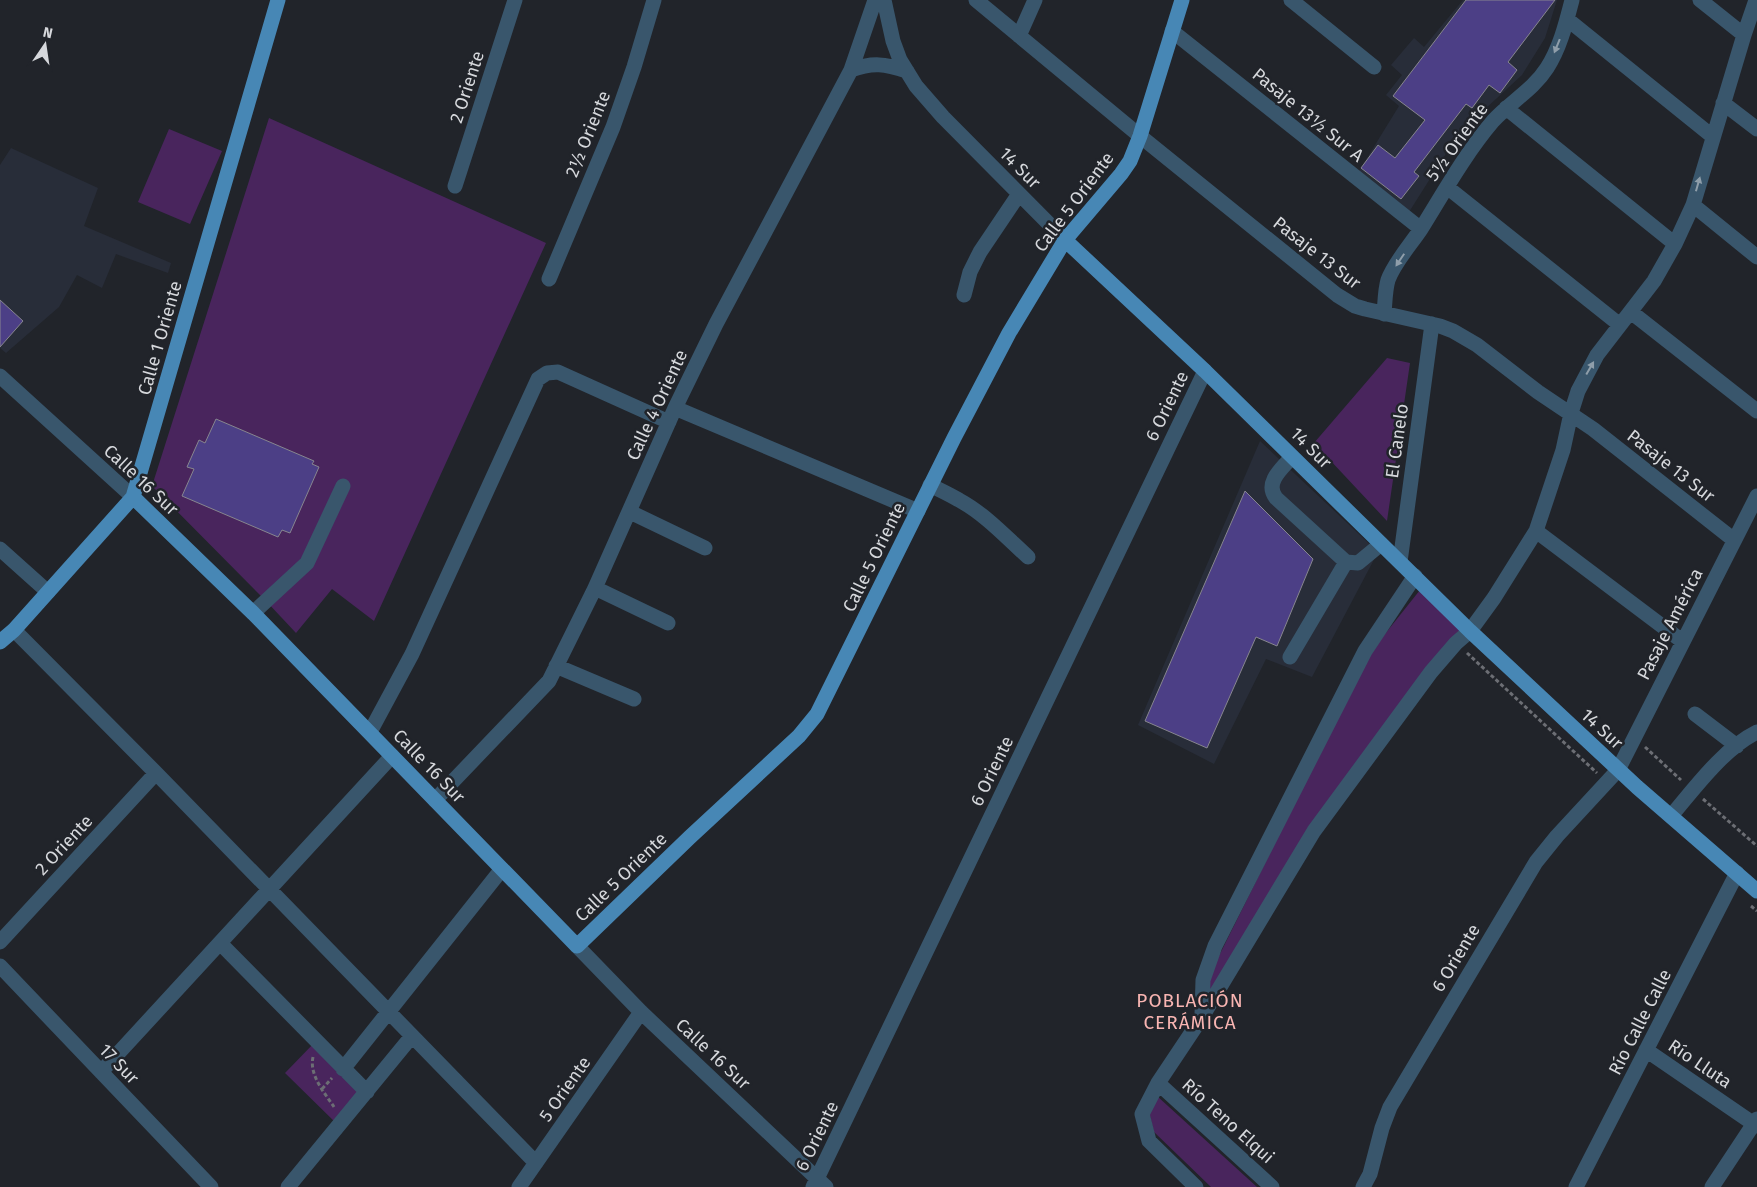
<svg xmlns="http://www.w3.org/2000/svg" width="1757" height="1187" viewBox="0 0 1757 1187" font-family="'Fira Sans',sans-serif">
<rect width="100%" height="100%" fill="#21242a"/>
<path fill="#282d39" d="M1463 0H1557L1545 38 1522 75 1459 133 1409 212 1359 171 1399 106 1386 95 1402 75 1391 65 1414 38 1424 47Z
M11 148 98 188 84 226 171 263 168 273 116 254 102 288 77 275 59 307 6 353 0 348V165Z
M1260 441 1378 552 1312 677 1266 659 1214 764 1138 725Z"/>
<path fill="#49255d" d="M269 118 546 243 374 621 332 589 296 633 266 601 152 486Z
M169 129 222 151 190 224 138 202Z
M1387 358 1410 363 1387 521 1314 443Z
M1420 590 1461 629 1426 668 1206 1002 1208 978 1369 654Z
M316 1041 367 1092 339 1126 285 1073Z
M1157 1096 1257 1187H1211L1154 1132 1149 1112Z"/>
<path fill="#4c3f86" stroke="#87868f" d="M1466 0H1555L1508 62 1517 70 1500 93 1489 85 1472 108 1466 104 1414 172 1419 176 1401 199 1361 168 1378 145 1395 158 1425 120 1393 96Z
M0 300 23 321 0 347Z
M216 419 314 461 312 464 319 467 290 533 282 530 278 537 182 496 194 469 187 467 199 440 205 443Z
M1245 491 1313 559 1277 646 1256 637 1207 748 1145 721Z"/>
<g fill="none" stroke-linecap="round" stroke-linejoin="round">
<path stroke="#6c6e74" stroke-width="3" stroke-dasharray="4 2.5" stroke-linecap="butt" d="M1467 653 1597 773
M1645 747 1681 780
M1703 799 1757 846
M1751 906 1757 911
M313 1057C309 1075 324 1092 334 1107
M322 1089 332 1078"/>
<path stroke="#39566c" stroke-width="15" d="M884 0 893 41 900 60 916 86 943 117 1065 240
M976 0 1140 136 1337 295 1355 306 1365 309 1440 326 1453 331 1477 345 1538 392 1593 429 1734 540
M1291 0 1374 67
M1700 0 1744 35
M1567 19 1712 136
M1172 31 1421 229
M1019 36 1035 0
M851 70C873 62 885 64 907 71
M1723 103 1757 129
M1506 108 1675 244
M455 186 515 0
M1447 187 1620 325
M1693 205 1757 257
M549 279 613 127 634 67 654 0
M964 295 970 272 980 252 1019 194
M1631 312 1757 411
M1384 314C1385 303 1385 290 1388 280 1394 263 1411 244 1421 229 1444 192 1465 154 1493 121 1510 102 1533 90 1547 68 1560 48 1566 23 1572 0
M0 376 133 497
M675 408 918 511
M1292 457C1282 468 1264 483 1276 498L1346 562 1358 563 1381 544
M930 485C940 490 949 494 959 500 985 514 1006 537 1028 557
M630 512 705 548
M1536 531 1682 641
M0 549 48 592
M1400 562 1432 324
M595 588 668 623
M253 613 307 563 343 486
M14 630 156 773 536 1163
M1290 657 1346 562
M556 666 634 699
M1695 714 1737 746
M370 732 412 654 538 379 547 373 558 372 669 422
M435 800 549 681 595 588 675 408 716 324 851 70 875 0
M1671 816C1694 789 1724 748 1757 732
M0 942 156 773
M220 943 367 1092
M577 946 641 1012 826 1187
M0 966 211 1187
M1202 1015 1203 980 1215 946 1365 651 1415 576
M1646 1050 1757 1126
M343 1069 502 869
M101 1072 392 756
M1158 1083 1272 1187
M288 1187 412 1036
M519 1187 641 1012
M813 1187 1205 371
M1196 1187 1149 1141 1142 1114 1158 1083 1202 1017 1314 831 1431 672 1456 643 1470 631 1494 598 1536 531 1563 450 1571 413 1578 391 1597 355 1654 281 1675 244 1693 205 1744 35 1756 0
M1363 1187 1370 1174 1382 1128 1390 1107 1536 862 1557 836 1618 770 1757 496
M1576 1187 1737 873
M1712 1187 1757 1119"/>
<path stroke="#4787b5" stroke-width="15" d="M1065 240 1205 371 1470 631 1637 787 1757 891
M133 497 253 613 577 946 690 837 799 736 817 714 954 438 1009 333 1065 240 1121 174 1130 161 1140 136 1182 0
M0 642 14 630 133 497 278 0"/>
</g>
<defs><path id="oneway-solid" d="M-6-.8H1V-3.2L6.5 0L1 3.2V.8H-6Z" transform="scale(1.25)"/></defs>
<g fill="#8f9eaa">
<use href="#oneway-solid" transform="translate(1557 46) rotate(112)"/>
<use href="#oneway-solid" transform="translate(1698 184) rotate(-74)"/>
<use href="#oneway-solid" transform="translate(1400 260) rotate(124)"/>
<use href="#oneway-solid" transform="translate(1590 368) rotate(-60)"/>
</g>
<g text-anchor="middle" dominant-baseline="central" stroke-width="5" stroke-linejoin="round" paint-order="stroke">
<g font-size="18" fill="#d6d8dc" stroke="#21242a">
<text transform="translate(467 87) rotate(-72)">2 Oriente</text>
<text transform="translate(1308 115) rotate(39)">Pasaje 13½ Sur A</text>
<text transform="translate(588 134) rotate(-68)">2½ Oriente</text>
<text transform="translate(1457 142) rotate(-54)">5½ Oriente</text>
<text transform="translate(1020 168) rotate(45)">14 Sur</text>
<text transform="translate(1074 202) rotate(-53)">Calle 5 Oriente</text>
<text transform="translate(1317 253) rotate(38)">Pasaje 13 Sur</text>
<text transform="translate(160 338) rotate(-74)">Calle 1 Oriente</text>
<text transform="translate(657 405) rotate(-65)">Calle 4 Oriente</text>
<text transform="translate(1167 406) rotate(-64)">6 Oriente</text>
<text transform="translate(1397 441) rotate(-82)">El Canelo</text>
<text transform="translate(1311 448) rotate(45)">14 Sur</text>
<text transform="translate(1671 466) rotate(38)">Pasaje 13 Sur</text>
<text transform="translate(141 480) rotate(43)">Calle 16 Sur</text>
<text transform="translate(874 557) rotate(-64)">Calle 5 Oriente</text>
<text transform="translate(1670 624) rotate(-63)">Pasaje América</text>
<text transform="translate(1602 729) rotate(43)">14 Sur</text>
<text transform="translate(429 766) rotate(46)">Calle 16 Sur</text>
<text transform="translate(992 771) rotate(-64)">6 Oriente</text>
<text transform="translate(64 845) rotate(-47)">2 Oriente</text>
<text transform="translate(621 877) rotate(-44)">Calle 5 Oriente</text>
<text transform="translate(1456 958) rotate(-59)">6 Oriente</text>
<text transform="translate(1640 1022) rotate(-63)">Río Calle Calle</text>
<text transform="translate(713 1054) rotate(43)">Calle 16 Sur</text>
<text transform="translate(119 1064) rotate(46)">17 Sur</text>
<text transform="translate(1700 1064) rotate(34)">Río Lluta</text>
<text transform="translate(565 1089) rotate(-55)">5 Oriente</text>
<text transform="translate(1228 1121) rotate(42)">Río Teno Elqui</text>
<text transform="translate(817 1136) rotate(-64)">6 Oriente</text>
</g>
<g font-size="19" letter-spacing="1" fill="#f9b5b2" stroke="#21242a">
<text x="1190" y="1000">POBLACIÓN<tspan x="1190" dy="22">CERÁMICA</tspan></text>
</g>
</g>
<g transform="translate(45 45) rotate(13)" stroke="#21242a" stroke-width="4" paint-order="stroke">
<path d="M0-4L9 19L0 12L-9 19Z" fill="#d6d8dc"/>
<text y="-8" font-size="14" font-weight="bold" text-anchor="middle" fill="#d6d8dc">N</text>
</g>
</svg>
